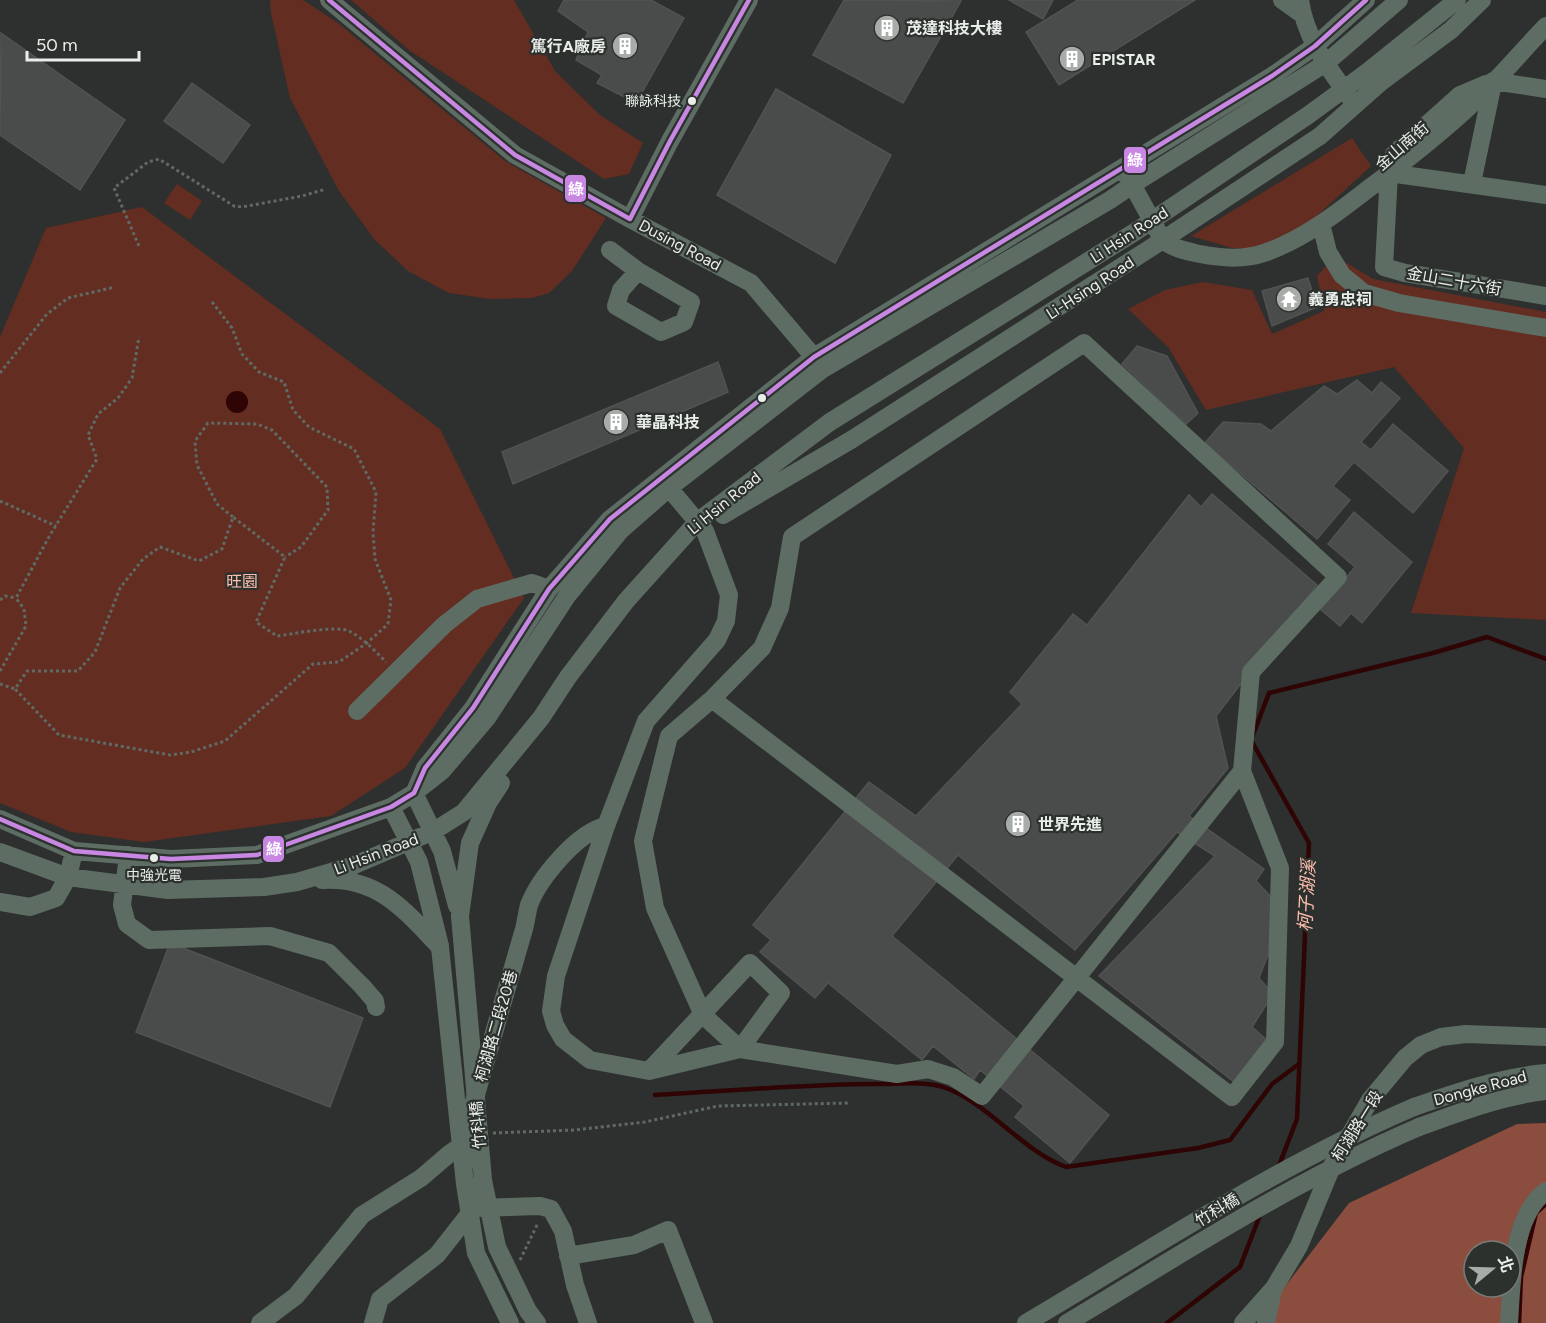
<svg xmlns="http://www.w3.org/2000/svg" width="1546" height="1323" viewBox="0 0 1546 1323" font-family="Figtree,'Noto Sans TC',sans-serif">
<rect width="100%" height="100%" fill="#2d302e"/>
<path fill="#632d21" d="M270 0H303L338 23 505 161 606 218 572 271 549 293 532 298 490 299 449 293 408 271 375 240 339 191 290 98 271 13Z
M351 0H514L555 71 600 115 643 143 629 174 604 179 409 50Z
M1352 138 1371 166 1306 226 1258 250 1232 248 1191 236Z
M177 184 202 201 190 220 164 203Z
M142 207 440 429 524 598 405 768 331 816 144 842 71 832 0 803V337L46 228Z
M1335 256 1373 279 1546 312V620L1411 613 1464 448 1394 367 1206 410 1168 347 1128 309 1165 290 1203 282 1252 290 1272 334 1324 311 1317 276Z"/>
<path fill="#8b4d3e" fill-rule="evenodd" d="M1546 1123V1323H1257L1349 1203 1517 1124ZM1474 1251H1510V1287H1474Z"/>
<path fill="#2e0404" d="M226 402a11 11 0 1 1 22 0a11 11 0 1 1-22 0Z"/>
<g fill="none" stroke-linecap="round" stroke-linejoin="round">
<path stroke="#2e0404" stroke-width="4.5" d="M655 1095C730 1091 805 1084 879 1084 898 1084 926 1081 943 1087 988 1102 1023 1152 1066 1167L1198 1148 1230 1140 1272 1084 1299 1064
M1278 1168 1297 1119 1309 843 1251 740 1269 693 1433 653 1487 637 1546 659
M1167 1323 1240 1267 1260 1215
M1519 1323 1521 1277 1536 1213 1546 1204"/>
</g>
<path fill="#494c4a" stroke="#505351" stroke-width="1.5" d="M564 0H651L684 18 636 103 597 83 602 75 576 60 588 32 558 11Z
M844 0 961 1 903 103 813 55Z
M1009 0H1053L1043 19Z
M1078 0H1195L1059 85 1026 32Z
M1 33 125 120 80 190 0 135Z
M192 83 250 125 223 163 164 121Z
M776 89 891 155 835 263 717 195Z
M1308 278 1317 307 1272 326 1262 291Z
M1137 346 1167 356 1198 413 1186 424 1122 364Z
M718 362 728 392 513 484 502 452Z
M1357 380 1372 393 1381 382 1400 398 1361 442 1371 450 1393 424 1448 471 1413 513 1354 462 1333 486 1350 500 1317 539 1205 443 1223 422 1261 424 1271 431 1324 386 1337 394Z
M1212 494 1317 585 1216 716 1228 768 1189 816 1264 869 1256 881 1273 899 1271 947 1259 978 1273 994 1252 1027 1268 1041 1234 1082 1099 976 1215 856 1177 832 1075 950 958 855 892 936 1109 1115 1070 1163 1015 1117 1024 1106 980 1070 974 1079 933 1046 922 1060 828 983 815 998 760 952 771 940 753 925 869 782 916 816 1022 704 1010 692 1073 614 1087 625 1189 495 1201 507Z
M1354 512 1412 562 1362 623 1351 613 1340 626 1320 609 1355 567 1328 544Z
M170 943 363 1018 330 1107 136 1032Z"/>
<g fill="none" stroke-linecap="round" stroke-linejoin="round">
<path stroke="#606a64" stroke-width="3" stroke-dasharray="3 3" stroke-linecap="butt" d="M139 246 114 188 148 162 159 159 234 206 242 207 302 196 326 189
M212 302 232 328 242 354 259 372 284 382 293 410 309 427 354 449 376 492 373 532 375 559 391 600 388 624 367 643 339 662 313 664 225 741 191 752 170 755 59 735 15 689 27 671H78L95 652 120 588 143 559 160 547 199 561 222 549 233 517 285 557 256 622 277 636C293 634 336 625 349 631 363 638 375 651 386 662
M0 373 47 314 68 298 115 287
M0 501 56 526
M233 517 217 504 197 465 195 441 208 423 257 424 272 430 327 487 328 510 301 547 285 557
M0 600 5 596 16 598
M0 671 26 626 24 609 16 598 50 535 97 459 88 435 98 414 118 398 132 378 139 337
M0 684 15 689
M493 1133 575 1130 645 1122 718 1106 849 1103
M520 1260 538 1223"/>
<path stroke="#5d6d64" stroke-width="18" d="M329 0 515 155 630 219 751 283 814 357
M1282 0 1303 15
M1300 0C1305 38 1329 69 1351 99
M1493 81 1546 89
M1394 154 1460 95 1486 84
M1389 173 1384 267 1405 273 1546 296
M1389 173 1546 195
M1127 175 1162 239C1173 249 1187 251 1200 254 1220 258 1244 260 1264 253 1302 240 1336 214 1368 189 1403 163 1439 135 1471 105 1497 81 1521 52 1546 26
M1472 183 1493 83
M630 219 670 141 749 0
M1321 224 1328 252 1342 275 1364 293 1399 303 1546 328
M610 250 638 271 691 302 684 322 661 332 616 306 621 290 638 271
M723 515 851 440 1149 249 1320 136 1381 82 1451 30 1482 0
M712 699 1232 1097 1275 1042 1280 868 1242 771 1251 672 1338 577 1084 343 792 537 780 608 762 648 712 699 669 736 643 841 655 908 703 1015 740 1049 897 1074 928 1069 953 1077 982 1096 1242 771
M357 711 444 625 477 599 532 583 549 589
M415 791 425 768 473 708 549 589 610 519 814 357 1272 76 1315 46 1366 0
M414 793 442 851 457 906
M391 807 419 862 440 946
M0 819 74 851 171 859 257 855 391 807 414 793 442 771 487 718 567 596 620 531 669 488 823 369 1110 200 1132 185 1326 63 1399 0
M0 852 68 877 168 890 264 887 297 882 352 866 434 831 464 812 541 718 568 677 626 601 698 521 830 422 1138 230 1307 116 1366 73 1457 0
M128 855 122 905 127 924 149 940 270 936 329 953 362 986 375 1001 376 1007
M322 880C378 876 405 911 440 947
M0 902 30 907 56 898 68 877 74 851
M460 916 470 843 488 803 501 783
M649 1071 750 963 781 993 740 1049 649 1071 590 1060 563 1039 555 1025 551 1011 556 976 606 826 646 721 717 640 726 621 729 595 705 531 669 488 660 480
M1414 1107C1457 1092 1501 1077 1546 1073
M1419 1127C1460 1112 1502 1096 1546 1091
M471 1160 469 1133 471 1112 524 929C526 921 527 913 529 905 539 879 577 832 606 826
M473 1187 474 1208 540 1206 551 1209 563 1231 575 1285 588 1323
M568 1256 634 1245 668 1230 704 1323
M260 1323 296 1296 362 1215 421 1178 449 1154 469 1140
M373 1323 380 1299 437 1255 474 1208
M1243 1323 1274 1288 1299 1246 1333 1164 1370 1100 1405 1058 1421 1045 1441 1037 1466 1034 1546 1037
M1266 1323 1273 1290
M1509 1323C1512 1283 1511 1217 1546 1191"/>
<path stroke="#5d6d64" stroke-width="18" d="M460 916 483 1180 497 1247 528 1311 537 1323
M440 947 465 1184 476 1253 510 1323
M1026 1323C1153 1248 1278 1165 1414 1107
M1067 1323C1182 1254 1295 1180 1419 1127"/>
<g stroke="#2c312e" stroke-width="9">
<path id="bus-1" d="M329 0 515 155 630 219 670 141 749 0
M0 819 74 851 171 859 257 855 391 807 414 793 425 768 473 708 549 589 610 519 814 357 1272 76 1315 46 1366 0"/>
</g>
<use href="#bus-1" stroke="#c787e3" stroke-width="4.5"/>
</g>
<defs>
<g id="building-disc" transform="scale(1.35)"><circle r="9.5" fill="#a8aca9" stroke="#2c312e"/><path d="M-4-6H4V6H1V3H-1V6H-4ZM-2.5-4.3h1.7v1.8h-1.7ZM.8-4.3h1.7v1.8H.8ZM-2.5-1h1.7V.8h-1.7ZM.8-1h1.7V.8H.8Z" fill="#fff"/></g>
<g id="temple-disc" transform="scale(1.35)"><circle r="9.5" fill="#a8aca9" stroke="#2c312e"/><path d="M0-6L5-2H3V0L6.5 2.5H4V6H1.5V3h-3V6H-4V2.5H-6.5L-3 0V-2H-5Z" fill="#fff"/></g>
</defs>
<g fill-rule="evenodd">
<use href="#building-disc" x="887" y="28"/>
<use href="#building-disc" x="625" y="46"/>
<use href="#building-disc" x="1072" y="59"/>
<use href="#temple-disc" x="1289" y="299"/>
<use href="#building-disc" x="616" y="422"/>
<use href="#building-disc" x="1018" y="824"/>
</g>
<g fill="#eaeeeb" stroke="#2c312e" stroke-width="2">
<circle cx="692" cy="101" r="5"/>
<circle cx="762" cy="398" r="5"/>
<circle cx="154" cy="858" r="5"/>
</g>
<g text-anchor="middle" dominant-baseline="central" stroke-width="4.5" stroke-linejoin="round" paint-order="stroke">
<g font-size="14" fill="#eaeeeb" stroke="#2c312e" text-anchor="end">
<text x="681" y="101">聯詠科技</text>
<text x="154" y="875" text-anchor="middle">中強光電</text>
</g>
<g font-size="16" font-weight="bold" fill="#eaeeeb" stroke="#2c312e" text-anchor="start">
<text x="906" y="28">茂達科技大樓</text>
<text x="606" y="46" text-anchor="end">篤行A廠房</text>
<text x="1092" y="59">EPISTAR</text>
<text x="1308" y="299">義勇忠祠</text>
<text x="636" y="422">華晶科技</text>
<text x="1038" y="824">世界先進</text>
</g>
<g font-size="16" fill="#eaeeeb" stroke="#2c312e">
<text transform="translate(1402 146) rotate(-41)">金山南街</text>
<text transform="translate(1129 235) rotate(-33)">Li Hsin Road</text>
<text transform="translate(680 245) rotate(28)">Dusing Road</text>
<text transform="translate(1454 281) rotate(10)">金山二十六街</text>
<text transform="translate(1090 288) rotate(-33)">Li-Hsing Road</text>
<text transform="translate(724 503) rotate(-39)">Li Hsin Road</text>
<text transform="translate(376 854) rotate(-21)">Li Hsin Road</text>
<text transform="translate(496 1026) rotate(-74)">柯湖路二段20巷</text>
<text transform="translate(1480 1088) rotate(-15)">Dongke Road</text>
<text transform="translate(478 1125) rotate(-95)">竹科橋</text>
<text transform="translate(1357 1126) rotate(-58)">柯湖路一段</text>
<text transform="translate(1217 1210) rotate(-31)">竹科橋</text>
</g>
<g font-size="16" fill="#ffbeae" stroke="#2c312e">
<text x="242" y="581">旺園</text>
</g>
<g font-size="18" font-style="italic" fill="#fbbbac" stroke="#2c312e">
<text transform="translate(1307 896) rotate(-87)">柯子湖溪</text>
</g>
</g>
<g stroke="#2c312e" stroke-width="2">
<rect x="1123" y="146" width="24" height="28" rx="6" fill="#c787e3"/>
<rect x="564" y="174" width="23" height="29" rx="6" fill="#c787e3"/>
<rect x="262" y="835" width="23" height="28" rx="6" fill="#c787e3"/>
</g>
<g font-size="16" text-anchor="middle" font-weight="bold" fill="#fff">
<text x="1135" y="166">綠</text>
<text x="576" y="195">綠</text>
<text x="274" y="855">綠</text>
</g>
<g transform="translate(1492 1269) rotate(71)"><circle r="28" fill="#2c312e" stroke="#787d7a" stroke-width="1.5"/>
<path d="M0-4.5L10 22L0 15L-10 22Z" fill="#a8aca9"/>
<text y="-9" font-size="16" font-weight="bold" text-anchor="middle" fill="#eaeeeb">北</text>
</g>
<path d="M27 51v9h112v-9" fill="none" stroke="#eaeeeb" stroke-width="3"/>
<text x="36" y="51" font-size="18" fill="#eaeeeb" stroke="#2c312e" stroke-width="4.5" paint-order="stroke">50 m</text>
</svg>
